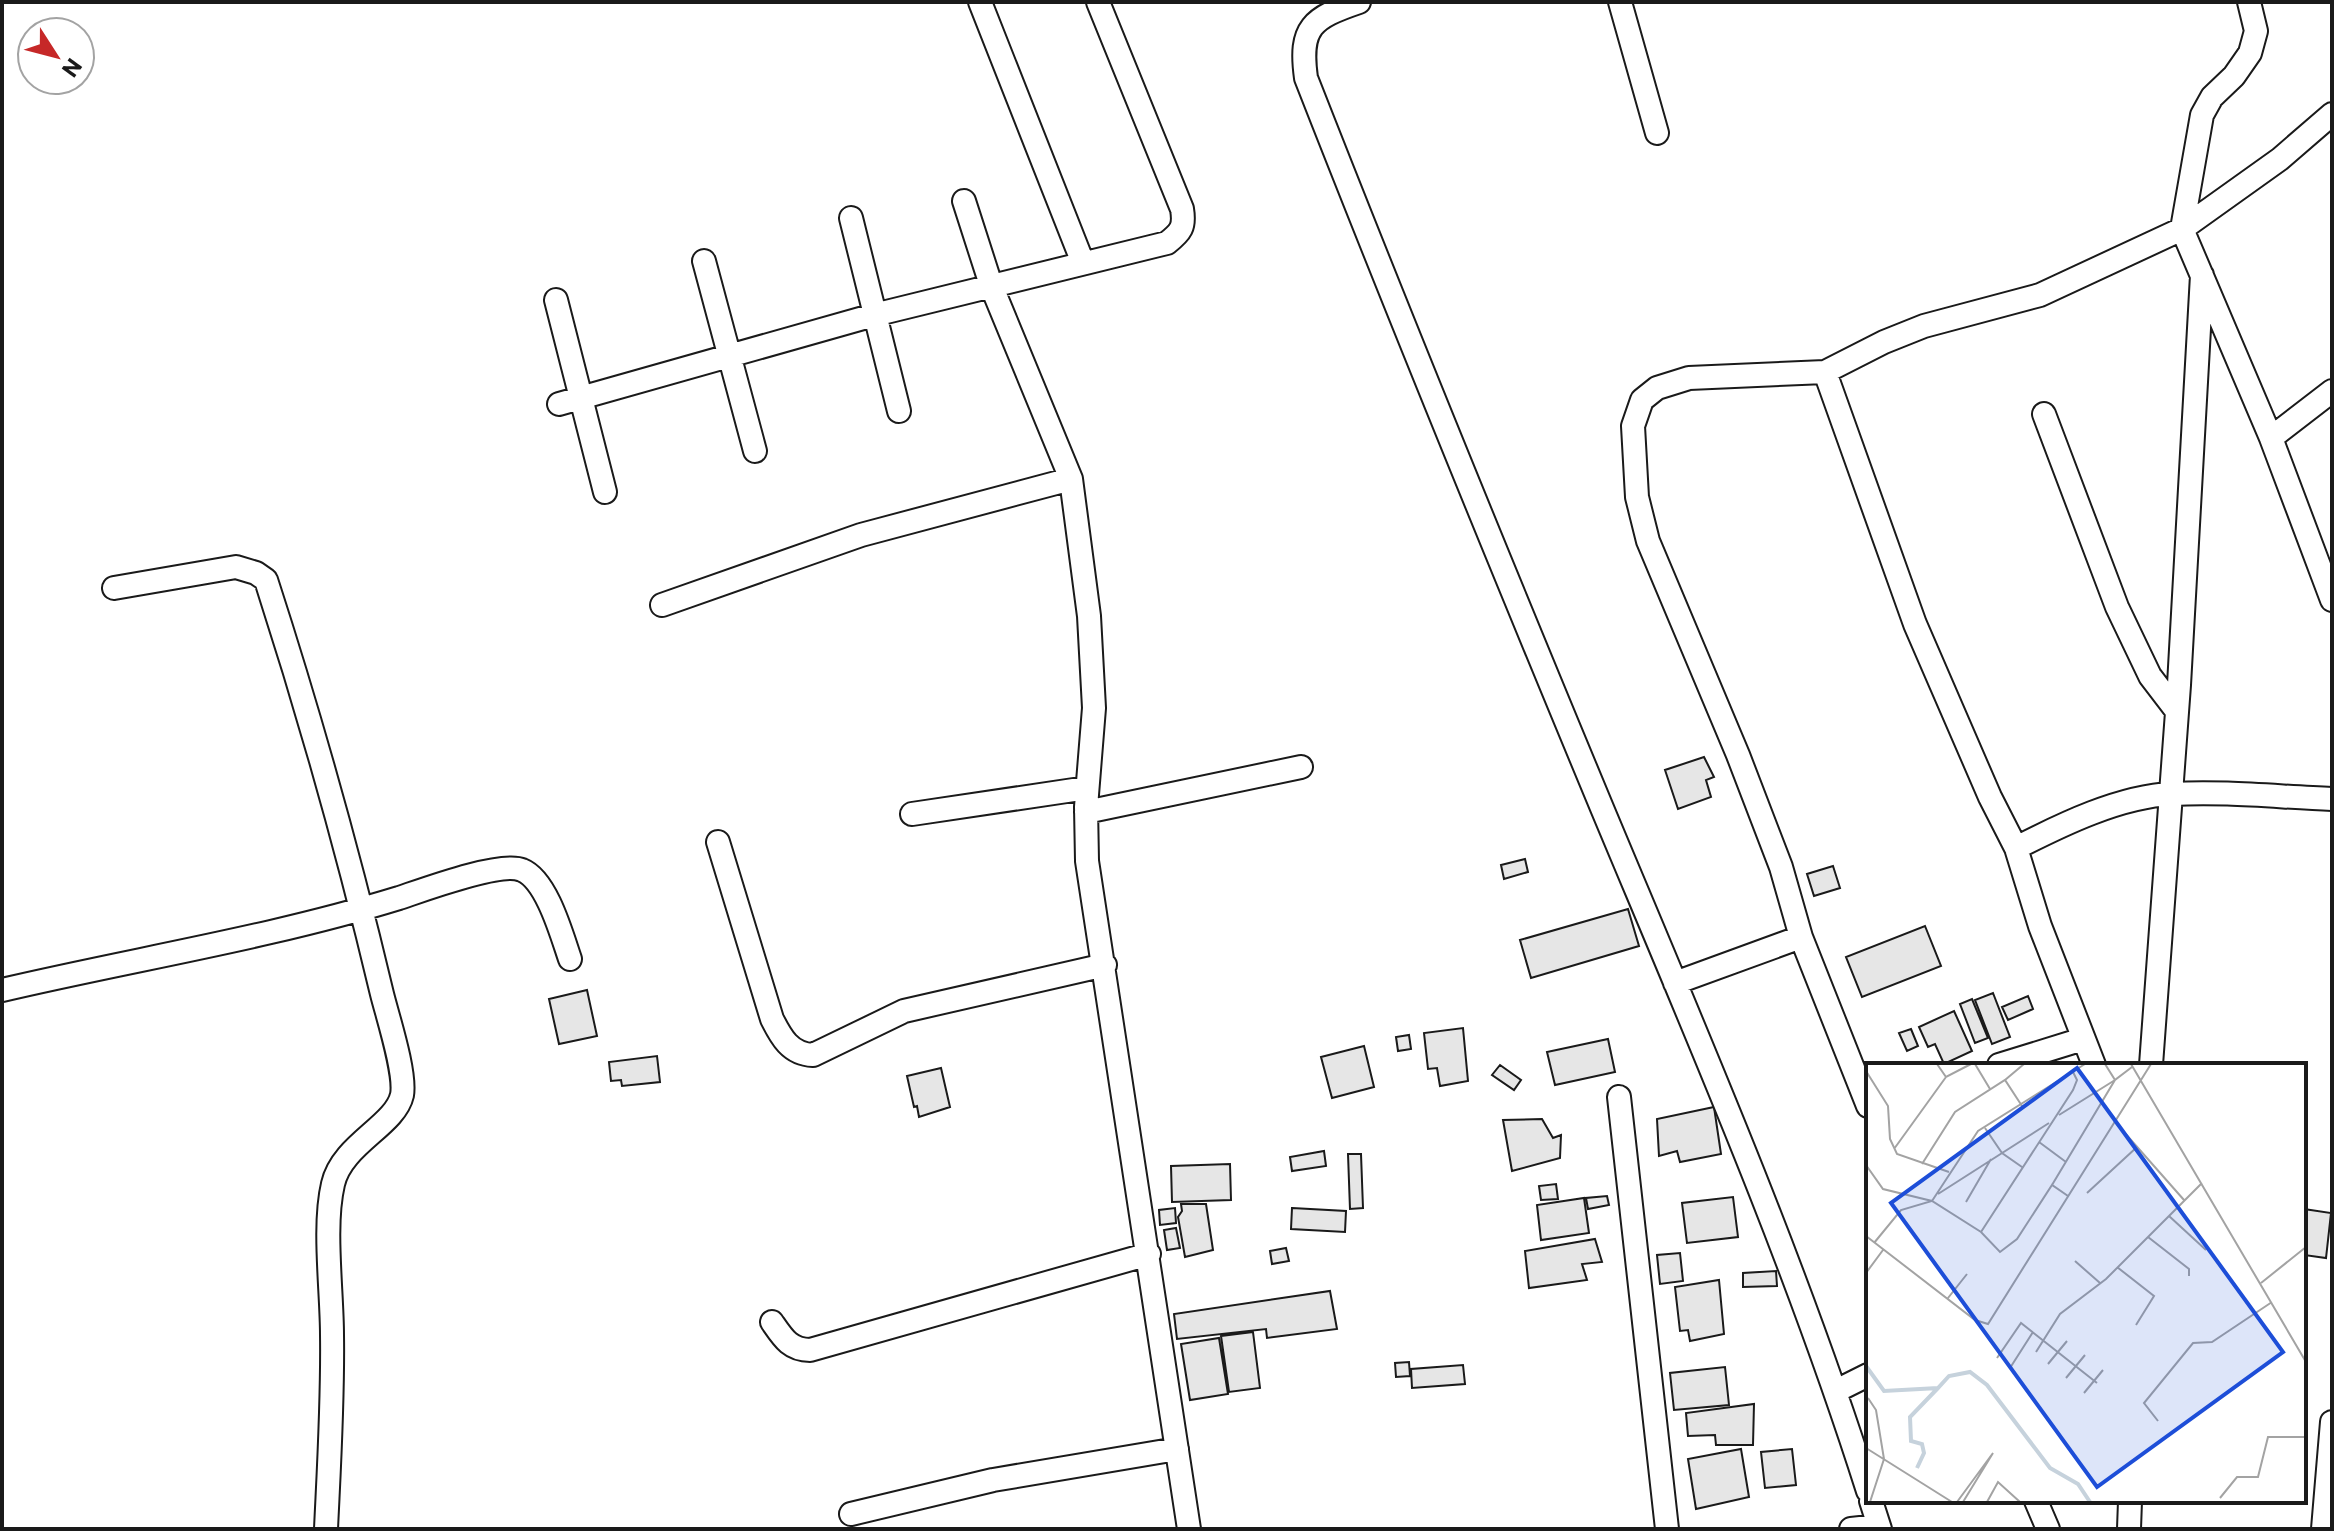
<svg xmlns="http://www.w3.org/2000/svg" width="2334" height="1531" viewBox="0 0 2334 1531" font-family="Commissioner,sans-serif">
<rect width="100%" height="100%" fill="#fff"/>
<path fill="#e6e6e6" stroke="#1a1a1a" stroke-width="2" d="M1704 757 1714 777 1706 780 1711 797 1678 809 1665 770Z
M1525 859 1528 872 1504 879 1501 865Z
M1833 866 1840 888 1814 896 1807 874Z
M1628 909 1639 946 1531 978 1520 940Z
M1925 926 1941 966 1862 997 1846 957Z
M587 990 597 1036 559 1044 549 999Z
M1993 993 2010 1037 1992 1044 1975 1000Z
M2028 996 2033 1009 2008 1020 2002 1007Z
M1972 999 1988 1038 1975 1043 1960 1004Z
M1954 1011 1972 1051 1944 1064 1935 1044 1928 1047 1919 1027Z
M1463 1028 1468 1081 1440 1086 1437 1068 1428 1069 1424 1033Z
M1911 1029 1918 1046 1907 1051 1899 1033Z
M1409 1035 1411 1049 1398 1051 1396 1037Z
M1608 1039 1615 1072 1555 1085 1547 1052Z
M1364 1046 1374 1087 1332 1098 1321 1057Z
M657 1056 660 1082 622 1086 621 1080 611 1081 609 1062Z
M1500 1065 1521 1080 1514 1090 1492 1075Z
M941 1068 950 1107 919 1117 917 1106 914 1107 907 1076Z
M1714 1107 1721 1154 1680 1162 1677 1151 1659 1156 1657 1119Z
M1542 1119 1553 1138 1561 1135 1560 1158 1512 1171 1503 1120Z
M1324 1151 1326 1166 1292 1171 1290 1157Z
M1348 1154H1361L1363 1208 1350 1209Z
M1230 1164 1231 1200 1172 1202 1171 1166Z
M1556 1184 1558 1199 1541 1200 1539 1186Z
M1607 1196 1609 1205 1588 1209 1586 1198Z
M1733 1197 1738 1237 1687 1243 1682 1203Z
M1584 1198 1589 1233 1541 1240 1537 1205Z
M1181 1204H1206L1213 1250 1185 1257 1178 1217 1182 1211Z
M1175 1208 1176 1223 1160 1225 1159 1210Z
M1292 1208 1346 1211 1345 1232 1291 1229Z
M2304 1209 2331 1213 2326 1258 2304 1255Z
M1176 1228 1180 1248 1167 1250 1164 1230Z
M1595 1239 1602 1262 1582 1264 1587 1280 1529 1288 1525 1251Z
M1286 1248 1289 1261 1272 1264 1270 1251Z
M1680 1253 1683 1281 1660 1284 1657 1255Z
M1776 1271 1777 1286 1743 1287V1273Z
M1719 1280 1724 1334 1690 1341 1688 1330 1680 1331 1675 1287Z
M1330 1291 1337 1329 1267 1338 1266 1329 1177 1339 1174 1314Z
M1253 1332 1260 1388 1229 1392 1221 1336Z
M1219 1338 1228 1394 1190 1400 1181 1344Z
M1409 1362 1410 1376 1396 1377 1395 1363Z
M1463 1365 1465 1384 1412 1388 1411 1369Z
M1725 1367 1729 1405 1674 1410 1670 1373Z
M1754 1404 1753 1445H1716L1715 1435 1688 1436 1686 1413Z
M1741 1449 1749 1497 1696 1509 1688 1459Z
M1792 1449 1796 1485 1765 1488 1761 1452Z"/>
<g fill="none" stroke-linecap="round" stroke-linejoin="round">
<g stroke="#1a1a1a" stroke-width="26">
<path id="minor" d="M980 2 1083 263
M1359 2C1312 18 1299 27 1306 78 1402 323 1501 565 1602 808 1696 1033 1794 1258 1868 1491
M1620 2 1657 133
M2249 2 2256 31 2250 53 2234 76 2212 97 2202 115 2182 229 2271 438 2332 600
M964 201 991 285 1071 479 1089 616 1094 708 1086 807 1087 861 1189 1529
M851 218 899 411
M704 261 755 451
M556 300 605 492
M1825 372 1915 624 1990 797 2016 848 2040 926 2094 1065
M559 404 874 315 1167 243C1181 232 1185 227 1182 209L1098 2
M2044 414 2117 607 2150 676 2176 710
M2271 438 2332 391
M114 588 236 567 256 573 266 580C310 716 349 855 382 994 388 1018 406 1073 402 1095 395 1126 342 1144 333 1184 323 1226 332 1291 332 1335 333 1400 329 1465 326 1529
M662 605 861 535 1071 479
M1086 812 1301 767
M912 814 1087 788
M718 842 772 1019C781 1037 790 1054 813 1055L904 1011 1105 965
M2016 848C2061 825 2120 796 2172 794 2225 791 2279 797 2332 799
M1801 937 1868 1106
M1675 983 1801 937 1781 867 1738 755 1648 541 1637 497 1633 426 1642 400 1657 388 1689 378 1825 372 1884 342 1924 326 2040 295 2182 229 2280 159 2332 114
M2 990C134 959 269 938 399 898 423 890 501 861 522 870 547 880 562 936 570 959
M1999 1065 2083 1039
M2151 1065 2179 685 2202 275
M1619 1097 1667 1529
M772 1322C783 1338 790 1350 810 1350L1149 1254
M1836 1391 1868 1375
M1871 1501 1880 1529
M2036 1501 2048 1529
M851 1514 993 1480 1177 1449
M1851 1529 1879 1526
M2129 1529 2130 1501
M2323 1529 2332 1422"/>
</g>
<use href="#minor" stroke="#fff" stroke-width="22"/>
</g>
<g transform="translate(1866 1063)">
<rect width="440" height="440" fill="#fff"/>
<path fill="none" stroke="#c6d2dc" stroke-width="4" d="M0 303 18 328 72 325 83 313 104 309 121 322 184 405 212 421 224 439M51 405 58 390 56 381 45 378 44 354 72 325"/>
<path fill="none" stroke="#a3a3a3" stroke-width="2" d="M71 1 80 14 105 1M109 1 124 26M265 1 440 299M0 8 22 43 24 76 31 91 83 109M139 17 158 1M193 52 249 17 239 1M250 60 318 137M119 65 136 90 156 104M173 79 200 99M28 86 80 14M56 101 89 49 139 17 156 43M0 102 17 126 66 138 115 169 134 189 151 176 186 122 202 133M186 122 249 17 266 4M221 130 271 84M72 131 183 60M100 139 125 96M303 153 340 187M115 169 207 27 211 17 207 9M0 173 109 257 122 261 285 1M282 174 323 206V213M8 180 35 147 66 138 112 68 219 1M209 198 234 220M251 204 288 233 270 262M0 210 17 187M395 220 440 184M82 235 101 211M170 289 194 251 240 216 336 120M131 295 155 260 231 320M182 301 201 278M144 305 167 269M200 315 219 292M218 330 237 307M2 335 10 347 18 396 4 439M292 358 278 340 327 280 346 279 406 239M0 385 86 439M354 435 371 414H392L402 374H440M91 439 127 390 97 439M121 439 132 419 154 439"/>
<path fill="#1d4ed8" fill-opacity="0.15" stroke="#1d4ed8" stroke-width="4" d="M211 5 417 289 231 424 25 140Z"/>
<rect width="440" height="440" fill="none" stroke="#1a1a1a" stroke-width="4"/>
</g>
<rect width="2334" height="1531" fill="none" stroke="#1a1a1a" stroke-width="8"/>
<g transform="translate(56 56) rotate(126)"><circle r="38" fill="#ffffff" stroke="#a3a3a3" stroke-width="2"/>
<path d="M0-6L14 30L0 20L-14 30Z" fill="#c62828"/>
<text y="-12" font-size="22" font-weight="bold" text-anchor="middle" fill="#1a1a1a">N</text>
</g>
</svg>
